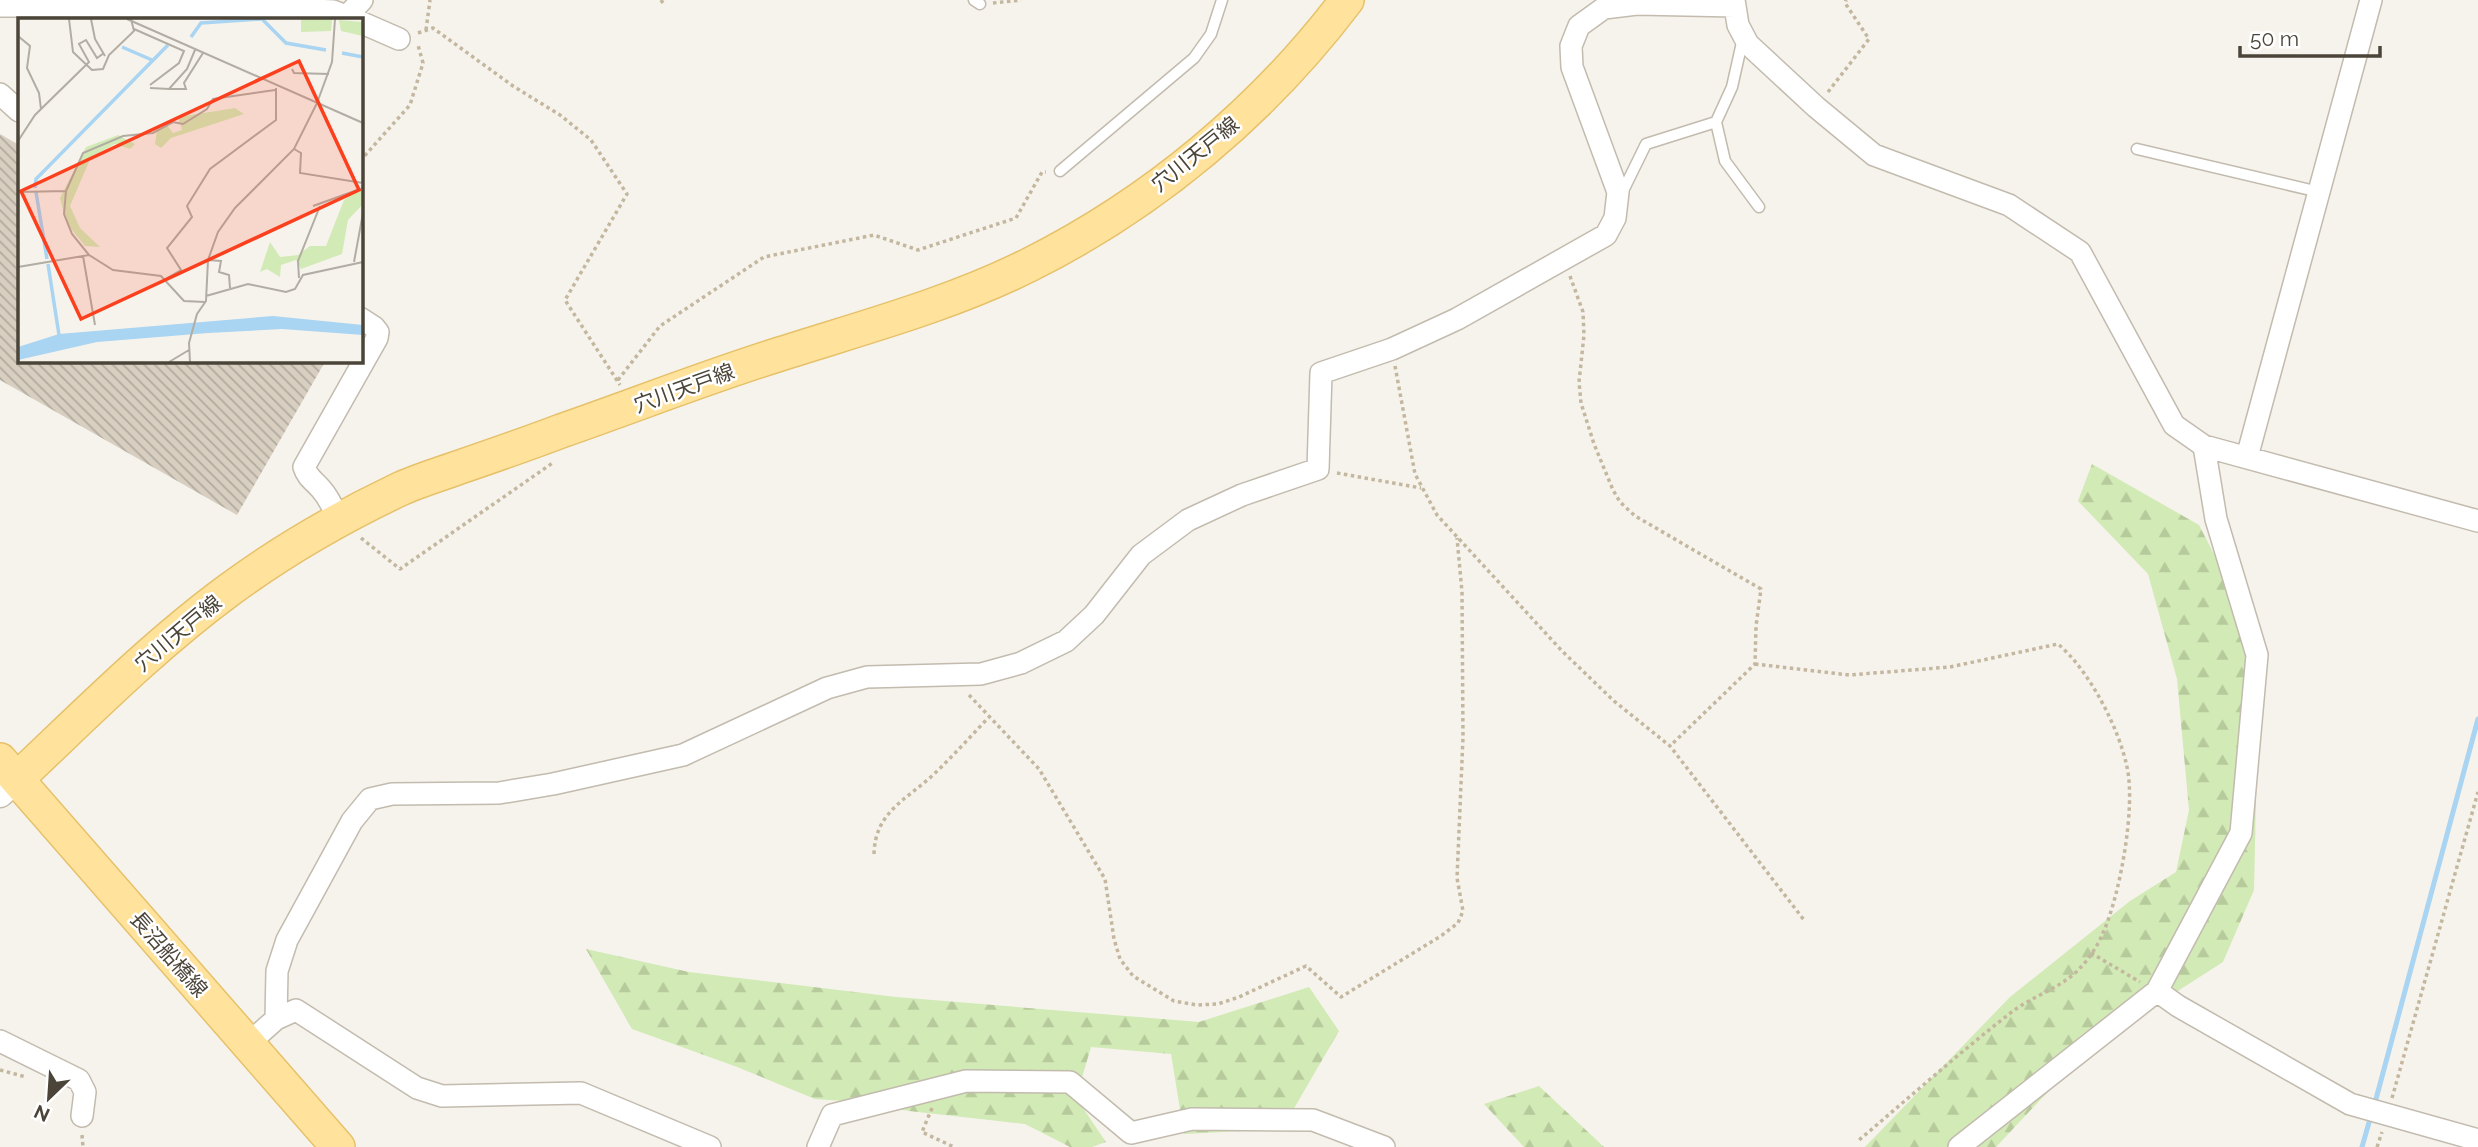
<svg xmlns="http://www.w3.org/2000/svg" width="2478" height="1147" viewBox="0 0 2478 1147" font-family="Raleway,'Noto Sans JP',sans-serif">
<defs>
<pattern id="forest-firs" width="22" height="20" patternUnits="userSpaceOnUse" patternTransform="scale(1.75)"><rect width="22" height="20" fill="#d2eab5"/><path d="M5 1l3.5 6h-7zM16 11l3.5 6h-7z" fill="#b6ca9c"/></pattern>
<pattern id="building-back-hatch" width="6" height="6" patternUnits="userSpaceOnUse" patternTransform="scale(1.75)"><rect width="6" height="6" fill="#d8cfc1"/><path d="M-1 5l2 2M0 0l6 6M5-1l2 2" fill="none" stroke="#b1aa9e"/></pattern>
</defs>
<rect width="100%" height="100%" fill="#f6f3ec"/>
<path fill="url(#forest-firs)" d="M2092 464 2199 525 2243 610 2257 752 2254 890 2223 962 2089 1048 1996 1147H1865L2010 997 2130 901 2176 872 2189 810 2177 679 2148 574 2078 501Z
M586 949 689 972 896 997 1199 1022 1309 987 1339 1031 1282 1129 1184 1134 1171 1054 1091 1047 1076 1098 1106 1142 1092 1147H1070L1025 1124 909 1111 859 1102 815 1099 737 1067 632 1029Z
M1539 1086 1604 1147H1524L1484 1104Z"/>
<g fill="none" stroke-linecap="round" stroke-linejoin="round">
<path stroke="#a9d4f2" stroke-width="5" d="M2376 1099 2478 719
M2362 1147 2370 1119"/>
</g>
<path fill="url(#building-back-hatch)" d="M0 134 19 145V360H326L237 515 0 380Z"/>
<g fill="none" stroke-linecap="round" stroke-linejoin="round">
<g stroke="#c2bbae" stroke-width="13">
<path id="service" d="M974 0 980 4
M1743 38 1732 87 1716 122 1725 161 1759 207
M2137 149 2319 192
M1060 171 1194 58 1211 34 1222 0
M1621 195 1646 144 1716 122"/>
</g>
<g stroke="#c2bbae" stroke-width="24">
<path id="minor" d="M1734 0 1738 25 1748 44 1816 107 1874 155 2009 205 2080 252 2174 425 2204 446 2478 521
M0 6H237L333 11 354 19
M347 16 362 0
M360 22 399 39
M0 94 19 111
M2247 457 2371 0
M338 520C334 509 329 498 321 489 314 481 307 477 304 467L377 338 378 332 374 327 360 318
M2157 991 2178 1006 2350 1104 2478 1140
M276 1019 296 1010 417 1088 442 1096 581 1093 710 1147
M0 1041 79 1080 85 1092 82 1116
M248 1044 276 1019 277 971 287 940 352 821 370 799 392 794 499 793 553 784 683 755 827 688 867 677 981 674 1021 663 1066 641 1094 615 1141 555 1188 520 1242 495 1318 469 1321 373 1392 349 1457 319 1606 235 1615 218 1618 192 1572 67 1571 46 1579 26 1604 8 1637 4 1735 6
M818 1147 832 1115 966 1081 1070 1082 1131 1133 1192 1119 1313 1120 1384 1147
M1959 1147 2157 991 2241 833 2257 655 2216 519 2204 446"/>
</g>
<g stroke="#c2bbae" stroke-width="29">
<path id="tertiary" d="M0 794 17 779"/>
</g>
<g stroke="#e6c16a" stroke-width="36">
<path id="primary" d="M0 760 338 1147
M17 779C86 714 153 646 229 590 282 551 339 518 398 490 417 481 438 475 457 468 492 456 527 444 561 431 633 406 704 378 777 355 861 328 949 305 1029 265 1153 203 1263 111 1347 0"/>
</g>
<path stroke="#c4b79f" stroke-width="3.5" stroke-dasharray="3.5 3.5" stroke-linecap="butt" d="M661 0 663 3
M993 3 1021 0
M426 30 430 0
M418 33 433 28 513 86 560 115 591 140 627 194 565 300 620 385
M1828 92 1869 39 1845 3 1846 0
M360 161 410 105 423 63 418 45
M1570 276 1583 312 1584 335 1579 382 1581 403 1594 444 1613 490 1620 502 1635 516 1761 589 1756 626 1755 664 1670 746
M1395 366 1415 474 1437 515 1562 651 1614 701 1670 746 1804 920
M618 380 660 326 764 257 874 235 918 250 1016 218 1042 172H1046
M1337 473 1421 488
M361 538 400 569 554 462
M1755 664 1849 675 1950 667 2058 644C2089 670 2119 728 2127 767 2136 807 2120 895 2103 933 2098 945 2089 959 2080 968 2063 987 2033 996 2013 1011 1960 1052 1910 1097 1859 1140
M969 695 1039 769 1105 879 1114 939 1120 959 1133 976 1174 1001 1197 1005 1218 1004 1239 997 1306 966 1341 997 1441 936 1458 923 1463 911 1457 878 1463 737 1462 592 1457 538
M874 854C875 812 906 800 933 775 953 756 971 736 990 716
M2091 953 2140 982
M0 1070 26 1077
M2392 1098 2478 792
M932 1108 922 1132 954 1147
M82 1135 83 1147
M2377 1147 2382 1132"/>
<use href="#service" stroke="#fff" stroke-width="10"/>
<use href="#minor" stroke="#fff" stroke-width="21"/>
<use href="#tertiary" stroke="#fff" stroke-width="26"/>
<use href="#primary" stroke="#ffe39c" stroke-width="33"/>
</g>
<g text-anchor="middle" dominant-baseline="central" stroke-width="5" stroke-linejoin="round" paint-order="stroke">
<g font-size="21" fill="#4b4439" stroke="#fff">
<text transform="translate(1195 154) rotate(-39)">穴川天戸線</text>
<text transform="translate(684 388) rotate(-20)">穴川天戸線</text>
<text transform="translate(178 633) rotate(-40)">穴川天戸線</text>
<text transform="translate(169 954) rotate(49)">長沼船橋線</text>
</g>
</g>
<g transform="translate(18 18)">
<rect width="345" height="345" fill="#f6f3ec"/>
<path d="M321 2 345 4V18L323 13ZM217 90 226 96 153 120 143 130 137 126 139 112 149 107 155 115 164 112 160 99ZM100 117 117 126 112 131 97 126 73 139 52 188 62 210 82 229 67 228 49 206 42 180 68 129ZM338 173H345V186L330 202 324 236 283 251 278 242 263 247 262 259 249 251 242 254 252 224 262 239 280 237 292 228H308L326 182Z" fill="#d2eab5"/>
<path d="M283 1H314L313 13 283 14Z" fill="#d2eab5"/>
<path d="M255 298 345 307V317L264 311 190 315 79 324 0 342V329L41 316Z" fill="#a9d4f2"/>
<path fill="none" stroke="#a9d4f2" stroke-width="3.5" d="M244 1 268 25 308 32M173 19 183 5 243 1M104 29 134 42M324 35 345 39M17 170 18 161 150 27M18 174 29 241M30 246 41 317"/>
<path fill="none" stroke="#b2ada4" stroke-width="2" d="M51 1 55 34 74 52 85 51 91 37 116 13 113 1M73 1 77 21 87 38M109 1 345 105M116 11 166 33 161 45 132 67M0 18 12 28 9 50 21 75 23 91M274 51 276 55 311 56M132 70 151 71 169 51 177 32M151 71H168L166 65 185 35M299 85 314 44 317 1M0 123 17 97 71 44 61 26 68 22 79 40 86 35M276 131 283 135 282 155 345 165M0 174 48 173M295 188 345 170M71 237 54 216 46 196 48 173 65 135 105 118 135 115 155 104 165 106 189 91 195 81 257 72M65 238 77 307M190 242 203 243 201 254 211 257 212 270M336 244 345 195M0 249 71 237 95 252 143 258 166 283 187 284M281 260 280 243 302 188M146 262 163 252 149 230 174 199 169 188 192 151 258 102V70M188 278 230 266 268 274 277 271 285 257 345 244M151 344 171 332M172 344 171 325 179 296 188 283 190 242 200 214 217 190 276 131 299 85"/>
<path fill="#fc3f1d" fill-opacity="0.15" stroke="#fc3f1d" stroke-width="3.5" d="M281 43 341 172 63 301 3 173Z"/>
<rect width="345" height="345" fill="none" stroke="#4b4439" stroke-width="3.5"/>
</g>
<g transform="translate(49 1098) rotate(205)" stroke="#ffffff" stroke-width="5" paint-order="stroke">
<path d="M0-5L12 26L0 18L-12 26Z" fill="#4b4439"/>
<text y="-10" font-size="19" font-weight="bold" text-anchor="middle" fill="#4b4439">N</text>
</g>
<path d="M2240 46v10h140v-10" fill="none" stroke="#4b4439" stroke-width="3.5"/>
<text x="2250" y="46" font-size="21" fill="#4b4439" stroke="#ffffff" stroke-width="5" paint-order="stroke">50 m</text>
</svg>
